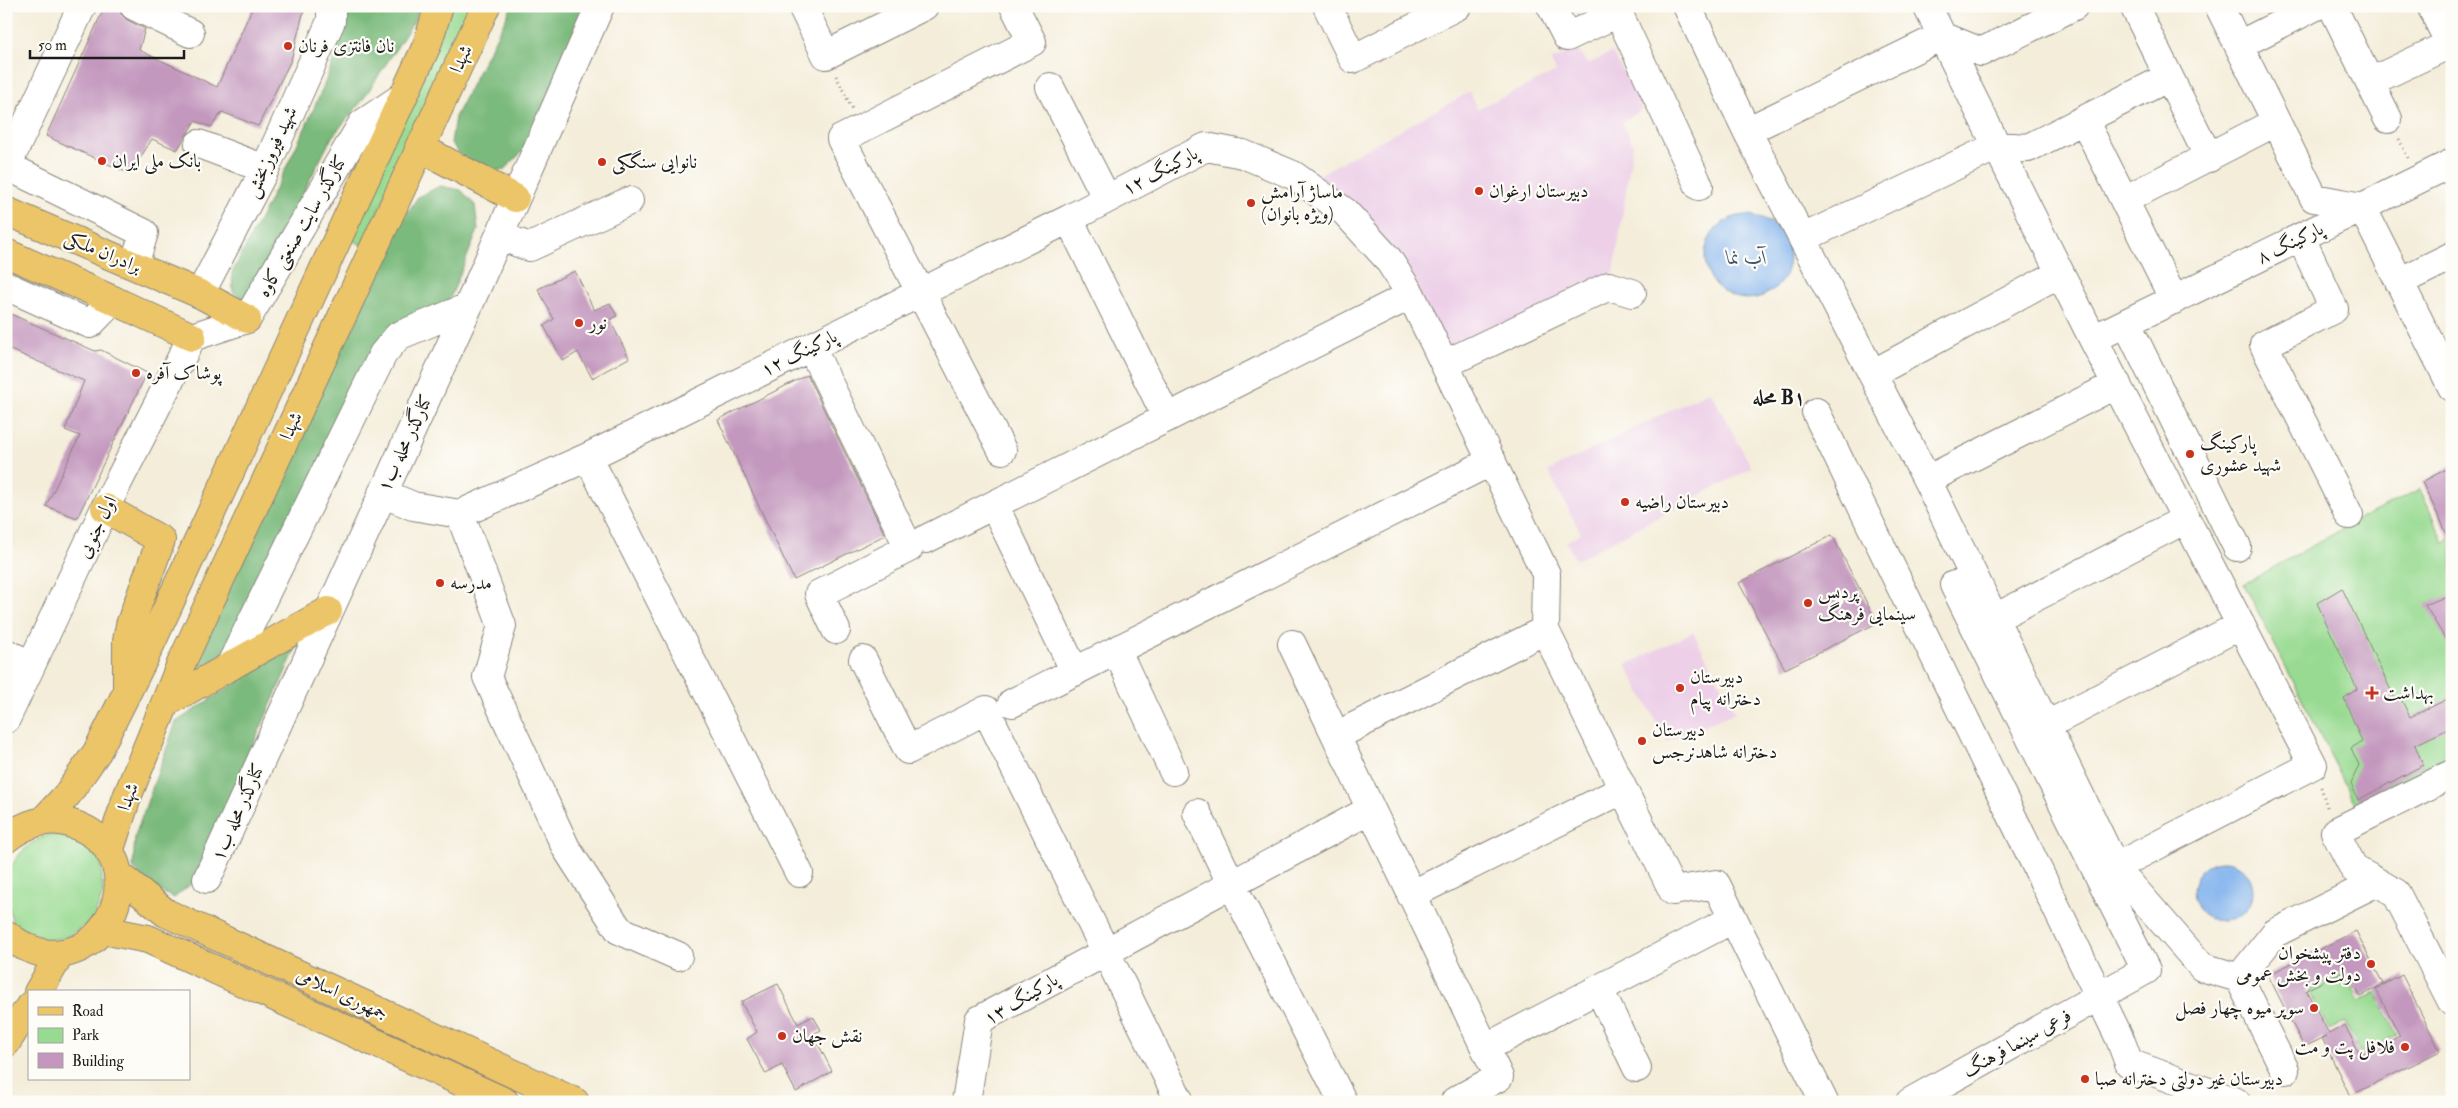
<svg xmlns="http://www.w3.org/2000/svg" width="2458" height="1108" viewBox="0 0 2458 1108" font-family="'IM FELL Double Pica',Amiri,serif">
<rect width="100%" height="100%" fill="#fdfcf7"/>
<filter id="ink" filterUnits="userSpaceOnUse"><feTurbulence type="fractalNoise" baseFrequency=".02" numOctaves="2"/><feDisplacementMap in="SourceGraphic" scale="10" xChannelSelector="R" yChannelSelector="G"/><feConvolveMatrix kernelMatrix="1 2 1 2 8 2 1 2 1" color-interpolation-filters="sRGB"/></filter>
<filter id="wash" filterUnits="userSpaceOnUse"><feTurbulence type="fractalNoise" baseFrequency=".0096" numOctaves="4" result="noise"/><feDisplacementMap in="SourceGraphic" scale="20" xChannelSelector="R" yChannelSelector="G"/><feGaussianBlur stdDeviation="1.12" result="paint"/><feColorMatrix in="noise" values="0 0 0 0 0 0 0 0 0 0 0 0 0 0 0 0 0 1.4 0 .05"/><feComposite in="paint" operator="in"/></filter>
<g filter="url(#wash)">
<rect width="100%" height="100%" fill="#f4edda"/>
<path fill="#edd0e8" d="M1576 48 1588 64 1612 52 1643 109 1622 122 1633 144 1614 273 1452 349 1313 178 1470 92 1477 109 1556 72 1551 61Z
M1710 391 1752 468 1576 560 1566 542 1581 533 1548 471Z
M1693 632 1735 712 1667 742 1626 665Z"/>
<path fill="#98da91" stroke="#5a7b56" d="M450 6H474L362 245 348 238Z
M2420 489 2444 543 2452 539V758L2356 806 2244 584 2360 519Z
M70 833 88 845 101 863 103 894 93 919 66 938 45 940 14 925C0 889 5 855 43 837 50 833 62 834 70 833Z
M2345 973 2359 1001 2376 992 2397 1035 2361 1053 2345 1022 2329 1030 2309 990Z"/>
<path fill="#7aba7b" stroke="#4b6b4c" d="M343 6H419L416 18 362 101 332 137 261 273 243 299 233 292 232 273C257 224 283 176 306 126 322 89 344 47 343 6Z
M512 6H593L526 148 504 170C477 172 466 163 451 143L455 117Z
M440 186 461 190 475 205 478 230 445 311 392 329 230 648 184 681 400 223 418 197Z
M299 641 192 883 174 898 151 887 133 868 135 836 176 722Z"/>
<path fill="#81b2ed" stroke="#4e6784" d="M1705 257a42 42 0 1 1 84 0a42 42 0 1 1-84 0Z
M2193 891a30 30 0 1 1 60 0a30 30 0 1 1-60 0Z"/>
<g id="blocks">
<path fill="#c397be" d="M105 6H119L121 14 127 20 145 29 139 50 217 87 253 6H305L291 60 258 126 222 112 211 127 195 121 177 150 152 139 130 174 46 136Z
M575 271 594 310 610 303 617 316 610 320 629 358 592 378 578 352 563 361 544 326 554 319 538 289Z
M6 312 95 351 101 350 147 373 77 518 46 506 80 436 65 430 84 381 6 348Z
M807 375 885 535 794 580 718 420Z
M2452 466V544L2422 482Z
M1832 535 1877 623 1785 669 1739 583Z
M2342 588 2396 701 2401 699 2410 717 2452 697V727L2415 745 2423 765 2358 800 2351 783 2359 765 2351 748 2362 742 2344 698 2357 689 2317 603Z
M2452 594V650L2425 605Z
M2356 931 2383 984 2360 997 2346 970 2306 990 2329 1034 2345 1025 2360 1056 2400 1036 2376 989 2402 975 2440 1051 2350 1096 2322 1038 2327 1036 2304 1047 2268 975Z
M778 984 798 1024 813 1016 821 1030 813 1034 832 1071 796 1092 782 1065 766 1074 747 1039 757 1032 741 1002Z"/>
</g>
</g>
<g filter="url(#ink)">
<use href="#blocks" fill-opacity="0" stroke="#88847b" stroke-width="1"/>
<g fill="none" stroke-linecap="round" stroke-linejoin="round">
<g stroke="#88847b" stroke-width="30">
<path id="minor" d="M134 6 190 33
M802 6 826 55 924 6
M1327 6 1353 59 1457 6
M1551 6 1567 37 1618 13
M1615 6 1699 186
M1687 6 1747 131 1927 480 2115 867 2202 967 2239 978 2285 1070
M1927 6 2093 339 2452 163
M2134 6 2209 158
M2219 6 2314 198 2362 207 2452 387
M2332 6 2388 119
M2431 6 2450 44
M2239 45 2316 6
M2370 82 2452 43
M1050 87 1107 199
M2084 120 2174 300
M1747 131 1942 36 1981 52 2074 6
M199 144 265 169
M7 166 144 233 134 265
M6 168 82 6
M2124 200 2276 122
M1069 219 1167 418
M499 236 530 247 629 201
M1803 238 1997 146 2028 148 2169 77
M2301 238 2334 309 2264 345 2349 515
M2399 282 2452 256
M6 286 90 324 113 300
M200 294 265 169 331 21V6
M2127 324 2237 547
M2093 339 2313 765 2115 867
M811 347 909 548 819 594 836 630
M1445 364 1609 286 1632 293
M1874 373 2060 273
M1816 412 2120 1039 2129 1063 2236 1102
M1002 450 841 139 1032 42 1014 6
M588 457 799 873
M1927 480 2117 384
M382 493 413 506 460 514 588 457 710 397 1069 219 1206 147 1243 154 1293 175 1345 212 1388 259 1411 295 1546 574 1545 630 1673 891 1716 884 1824 1102
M994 505 1075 672
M460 514 502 626 487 677 566 848 619 930 678 956
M926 539 1411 295
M1995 618 2186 519
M1292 644 1499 1077 1455 1101
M1117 651 1173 771
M6 653 31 665
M863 660 908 750 986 710 1180 1102
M230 666 383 354 398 336 468 307
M1012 703 1492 461
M6 719 105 508 192 337 247 319 362 124 401 98
M2047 725 2241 625
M1336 736 1545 630
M2452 774 2335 832 2354 869 2396 893 2452 1002
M1197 813 1231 883 1343 1102
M207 879 468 307 600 6
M1411 895 1622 790
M2239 978 2275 933 2377 882
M1599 989 1637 1068
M1485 1048 1733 919
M966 1102 979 1020 1370 810
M1910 1102 2146 970 1954 585"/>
</g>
<g stroke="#88847b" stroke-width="30">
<path id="major" d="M419 147 515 198
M6 211 200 294 247 319
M6 253 113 300 192 337
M105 508 161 540 130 625 127 641V688
M165 703 328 611
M43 821 67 795 97 752 147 652 427 45 439 6
M6 839C24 824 47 816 69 823 172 853 96 1008 6 934
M109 852 127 797 181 664 486 6
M118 874 166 913 575 1102
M103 930 148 939 505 1102
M38 992 61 953
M6 1043 29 1007"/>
</g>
<path stroke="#88847b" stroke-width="3" stroke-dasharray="1 4" stroke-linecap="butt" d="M836 76 852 109
M2399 139 2408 158
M2321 787 2328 810"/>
<use href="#minor" stroke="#fff" stroke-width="28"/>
<use href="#major" stroke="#ecc569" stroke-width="28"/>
</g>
</g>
<g fill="#c8321e" stroke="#fdfcf7" stroke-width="2">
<circle cx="288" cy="46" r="5"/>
<circle cx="102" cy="161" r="5"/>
<circle cx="602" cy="162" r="5"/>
<circle cx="1479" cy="191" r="5"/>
<circle cx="1251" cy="203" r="5"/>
<circle cx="579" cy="323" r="5"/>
<circle cx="136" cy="373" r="5"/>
<circle cx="2190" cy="454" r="5"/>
<circle cx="1625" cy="502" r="5"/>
<circle cx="440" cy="583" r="5"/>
<circle cx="1808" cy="603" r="5"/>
<circle cx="1680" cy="688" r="5"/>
<path d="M2369.5 685.5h5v5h5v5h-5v5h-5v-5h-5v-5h5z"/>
<circle cx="1642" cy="741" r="5"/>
<circle cx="2371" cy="964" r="5"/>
<circle cx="2314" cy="1008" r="5"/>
<circle cx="782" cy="1036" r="5"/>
<circle cx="2405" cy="1047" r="5"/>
<circle cx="2085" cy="1079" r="5"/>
</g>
<g text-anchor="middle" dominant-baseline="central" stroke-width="4.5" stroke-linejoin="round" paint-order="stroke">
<g font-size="19" fill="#1c1c1c" stroke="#fdfcf7" text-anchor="start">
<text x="298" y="46">نان فانتزی فرنان</text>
<text x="112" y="161">بانک ملی ایران</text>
<text x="612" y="162">نانوایی سنگکی</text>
<text x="1489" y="191">دبیرستان ارغوان</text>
<text x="1261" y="192">ماساژ آرامش<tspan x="1261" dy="22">(ویژه بانوان)</tspan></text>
<text x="589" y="323">نور</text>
<text x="146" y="373">پوشاک آفره</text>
<text x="2200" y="443">پارکینگ<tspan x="2200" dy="22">شهید عشوری</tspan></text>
<text x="1635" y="502">دبیرستان راضیه</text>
<text x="450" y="583">مدرسه</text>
<text x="1818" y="592">پردیس<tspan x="1818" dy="22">سینمایی فرهنگ</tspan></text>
<text x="1690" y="677">دبیرستان<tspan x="1690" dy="22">دخترانه پیام</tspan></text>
<text x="2383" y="693">بهداشت</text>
<text x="1652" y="730">دبیرستان<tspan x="1652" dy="22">دخترانه شاهدنرجس</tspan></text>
<text x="2361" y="953" text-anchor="end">دفتر پیشخوان<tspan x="2361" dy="22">دولت و بخش عمومی</tspan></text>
<text x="2304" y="1008" text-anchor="end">سوپر میوه چهار فصل</text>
<text x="792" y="1036">نقش جهان</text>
<text x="2395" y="1047" text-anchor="end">فلافل پت و مت</text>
<text x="2095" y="1079">دبیرستان غیر دولتی دخترانه صبا</text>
</g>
<g font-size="19" fill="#1c1c1c" stroke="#fdfcf7">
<text transform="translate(461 59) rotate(-65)">شهدا</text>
<text transform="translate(271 152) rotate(-65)">شهید فیروزبخش</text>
<text transform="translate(1160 171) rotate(-28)">پارکینگ ۱۲</text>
<text transform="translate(302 226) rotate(-60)">کنارگذر سایت صنعتی کاوه</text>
<text transform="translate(2290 243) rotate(-26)">پارکینگ ۸</text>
<text transform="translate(103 252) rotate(23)">برادران ملکی</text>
<text transform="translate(799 353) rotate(-26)">پارکینگ ۱۲</text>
<text transform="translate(291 426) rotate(-65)">شهدا</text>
<text transform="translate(405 443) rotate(-65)">کنارگذر محله ب۱</text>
<text transform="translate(97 527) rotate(-64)">اول جنوبی</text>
<text transform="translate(128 797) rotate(-70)">شهدا</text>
<text transform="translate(238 812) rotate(-66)">کنارگذر محله ب۱</text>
<text transform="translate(342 994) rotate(25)">جمهوری اسلامی</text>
<text transform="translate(1021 999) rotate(-31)">پارکینگ ۱۳</text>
<text transform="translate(2017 1043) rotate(-29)">فرعی سینما فرهنگ</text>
</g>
<g font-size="20" font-style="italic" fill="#445870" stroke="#fdfcf7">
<text x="1747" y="257">آب نما</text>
</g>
<g font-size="20" font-weight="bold" fill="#1c1c1c" stroke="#fdfcf7">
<text x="1779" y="397">محله B۱</text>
</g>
</g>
<rect width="2458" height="1108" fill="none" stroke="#fdfcf7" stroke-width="25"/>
<rect x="28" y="990" width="162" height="90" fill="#fdfcf7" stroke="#a3a29f"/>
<rect x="38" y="1007" width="25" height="8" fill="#ecc569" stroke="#a3a29f"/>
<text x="72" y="1016" font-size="15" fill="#1c1c1c">Road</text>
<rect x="38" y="1028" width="25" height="15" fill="#98da91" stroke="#a3a29f"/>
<text x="72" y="1040" font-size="15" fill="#1c1c1c">Park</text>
<rect x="38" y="1053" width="25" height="15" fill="#c397be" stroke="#a3a29f"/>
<text x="72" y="1066" font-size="15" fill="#1c1c1c">Building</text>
<path d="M30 50v8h154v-8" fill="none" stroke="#1c1c1c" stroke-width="2.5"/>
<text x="38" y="50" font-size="15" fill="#1c1c1c" stroke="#fdfcf7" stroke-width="4" paint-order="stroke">50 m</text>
</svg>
